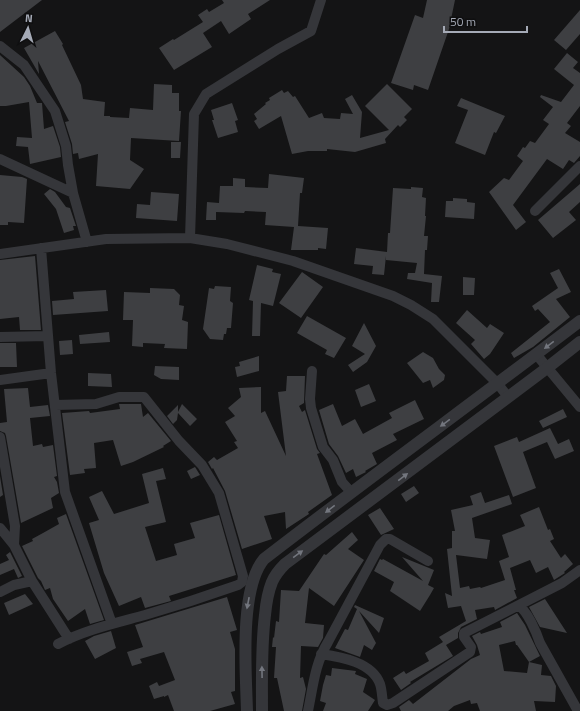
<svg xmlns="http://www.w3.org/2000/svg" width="580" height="711" viewBox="0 0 580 711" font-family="'Titillium Web',sans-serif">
<rect width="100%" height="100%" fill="#141415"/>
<path fill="#3e3f42" d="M0 0H42L0 32Z
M222 0H270L248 14 251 19 229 34 221 21 203 33 212 47 174 70 159 48 173 39 174 40 203 22 198 15 207 9 209 12 224 3Z
M427 0H455L449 29 428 90 414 85 413 90 391 83 415 15 423 18Z
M580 10V34L566 50 554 40Z
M55 31 63 44 62 45 81 85 83 99 105 102 104 116H110V117L129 118 130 108 153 110 154 84 172 85V93H179V111H181L179 141 131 138 130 160 144 169 130 189 96 186 98 154 79 159 78 153 73 154 72 144 65 122 69 121 38 61 39 74 24 48Z
M567 53 578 62 573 68 580 73V106L567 123 571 126 565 133 580 142V156L574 163 569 160 563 169 547 159 513 205 526 222 516 230 489 192 504 178 509 180 523 161 517 156 523 147 525 148 530 141 535 143 549 124 543 120 553 107 540 97 541 95 561 102 574 85 554 69Z
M0 55 24 77 30 86 37 103H42L44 129 53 126 60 147 61 157 30 164 28 147 16 146 17 137 32 138 29 102 6 106H0Z
M387 84 412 109 404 117 407 120 400 127 398 125 385 139 386 143 355 152 327 149V151H308L292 154 281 116 259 129 254 121 257 119 254 114 266 104 265 103 270 100 269 98 282 90 284 93 288 91 293 97 295 96 309 118 322 113 324 118 340 119 341 113 353 114 345 99 352 95 362 112 360 138 389 130 365 106Z
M461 98 505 116 496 133 494 132 485 155 455 143 468 110 457 106Z
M232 103 238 120 235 121 238 132 218 138 212 120H214L211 110Z
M171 142H181L180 158H171Z
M269 174 304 178 302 193H300L298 226 328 228 326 249 318 248V250H291L294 227 265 225 266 212 245 211 244 213 216 212V220H206L207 202 219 203 220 186H233V178L245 179V187L268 188Z
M0 175 22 177 27 179 24 223 8 222V225H0Z
M580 184V202L569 212 576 220 553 238 538 220Z
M411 187 423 188 422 197 426 198 425 216H426L424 236H428L427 250H425L424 274 442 276 439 302H431L432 283 407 279 408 273H415L417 263 386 260V256L384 275 372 274 373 266 354 264 356 248 387 252 388 233H390L393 188 411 189Z
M50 189 55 192 66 207 70 208 76 226H73L74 230 64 233 56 209 44 194Z
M151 192 179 194 177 221 136 218 137 204 150 205Z
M453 198 467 199V202L475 203 474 219 445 217 446 201H453Z
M35 256 41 330H20L19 317 0 319V260Z
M257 265 273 269 272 272 281 274 273 306 261 303 260 336H252L253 301 249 300Z
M559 269 571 292 556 299 570 317 533 347 514 358 511 353 550 322 538 309 535 311 532 306 558 288 550 273Z
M302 272 323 287 301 318 279 303Z
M463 277 475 278 474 295H463Z
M215 286 231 287 230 301 233 303 231 328H227L226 334H224L223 340 210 339 203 329 209 288 214 289Z
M150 288 174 289 180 295 179 305 184 306 182 320 188 322 187 349 164 348 165 344 143 343V347L132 346 133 320H123L124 292 150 293Z
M106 290 108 311 53 315 52 301 74 299 73 292Z
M467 310 487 328 490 324 504 333 490 354 484 359 471 344 475 340 456 323Z
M307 316 346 338 334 358 325 354 327 350 297 333Z
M364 323 376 346 367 362 353 372 348 365 365 354 352 346Z
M109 332 110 342 80 344 79 335Z
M72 340 73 354 60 355 59 341Z
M0 343H16L17 367H0Z
M423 352 433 358 439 369 445 375 444 380 433 388 430 380 423 383 407 363Z
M259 356V371L237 377 235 367 240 366 239 362Z
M155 366 179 367V380L161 379 154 375Z
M88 373 111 374 112 387 88 386Z
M287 376H305L304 403 299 406 302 412 305 410 317 449 320 453 317 454 332 495 308 512 309 514 286 529 285 512 264 516 272 539 242 549 225 491 213 468 212 469 208 462 214 457 217 460 238 448 234 442 237 441 225 422 235 416 228 408 241 397 239 388 261 387V413L265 411 286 456 278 392 286 391Z
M369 384 376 401 361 407 355 390Z
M28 388 30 407 48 405 50 416 30 418 33 446 42 444 43 447 53 445 57 476 54 477 57 482 59 493 51 498 53 508 21 523 6 436 5 433 0 431V423L7 422 4 389Z
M415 400 424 419 393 434 397 440 372 453 377 464 365 471 366 472 356 477 353 469 346 473 338 456 329 444 319 410 333 404 342 426 355 419 363 434 392 418 389 413Z
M119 404H141L143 417 148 413 171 441 163 446 164 447 133 462 121 466 113 440 94 443 96 468 84 469 85 473 70 475 62 413 89 411 90 413 120 409Z
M182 404 197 419 190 426 178 413 177 420 173 424 167 416 178 405V412Z
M563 409 567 417 543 428 539 421Z
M550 428 558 444 569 439 574 451 555 459 547 442 523 452 536 488 513 497 494 446 517 437 519 442Z
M195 467 200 475 191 479 187 471Z
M163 468 166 479 156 481 166 522 145 527 156 561 177 555 174 544 195 538 190 523 219 515 236 575 169 596 171 601 145 608 141 597 119 606 104 573 89 523 99 520 89 497 102 491 114 514 149 503 142 474Z
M0 476 3 495 0 497Z
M414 486 419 493 406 502 401 494Z
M481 492 485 503 509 495 512 504 472 518 475 538 490 540 487 559 456 555 460 588 469 586 470 589 480 587 481 588 505 580 499 561 509 557 502 535 525 526 520 515 539 507 548 530 550 529 554 539 550 541 561 558 565 554 573 564 564 572 565 573 554 580 548 567 536 573 530 560 510 568 516 590H514L517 598 495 610 494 607 475 610 477 619 461 627 458 633V638L446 645 453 656 410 682 411 683 401 690 393 678 404 671 406 674 429 661 425 653 443 642 439 637 466 621 461 606 448 608 445 593 452 596 447 549 452 548V531H455L451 510 473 505 470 496Z
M380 508 394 529 381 535 368 515Z
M66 514 104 620 90 624 85 609 68 621 53 599 50 588 45 590 41 581 38 578 22 546 33 541 32 539 43 533 59 524 57 518Z
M352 532 358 540 348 549 364 560 334 606 309 588 305 623 324 625 323 638 318 647 301 646 300 678 303 677 306 689 302 711H284L277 678H274L276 647H272L273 637 274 638 276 621 279 622 281 590 299 591 324 554 326 555Z
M10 552 22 576 18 578 14 569 0 575V564L9 560 6 555Z
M402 557 434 570 428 585 434 588 430 595 420 611 390 591 394 582 374 571 380 559 382 560 383 559 423 581Z
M25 594 33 604 9 615 4 603Z
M227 597 237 630 230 632 235 649V691L231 692 235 704 210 711H174L168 695 164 697V696L154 699 149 686 157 682 159 686 175 680 164 652 140 659 142 663 132 666 127 652 143 647 135 625Z
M545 599 567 633 540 627 529 607Z
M355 605 384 618 379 633 359 611 376 643 372 650 364 645 360 657 335 648 345 629 348 630 357 609 354 607Z
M517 613 525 625 540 656 529 662 517 645H516L515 641 499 645 504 671 527 673 529 662 542 665 541 675 551 676 556 686 555 702 534 701 536 711H480L477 703 471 704 470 700 454 706 448 711H401L399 707 409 700 413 704 471 659 480 655 477 645 472 636 480 632 481 634 502 627 500 622Z
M111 631 116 648 95 659 85 641 94 636Z
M332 668 356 671 355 674 367 679 363 692 375 700 368 711H323L326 703 320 701 323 685 326 675 331 676Z"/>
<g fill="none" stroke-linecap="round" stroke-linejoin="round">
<path stroke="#35363a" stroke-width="10" d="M0 46 24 65 55 111 66 146 68 165 73 193 87 242
M0 159 73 193
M535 211 580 166
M190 238 194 114 206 94 278 49 311 31 321 0
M41 248 51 373 65 492 112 624
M0 254 106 239 190 238 227 244 293 261 393 296 411 305 433 319 498 384 508 397
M0 337 48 336
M536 354 580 407
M312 371 310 399 311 408 323 447 333 460 342 482 351 492
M0 380 51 373
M55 405 96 404 119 397H144L179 441 202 465 219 493 243 576 242 582 238 585C207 596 176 606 145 615 116 623 84 630 58 644
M0 437 15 526 14 545
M0 528 14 545 32 581 69 639
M0 592 14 585 32 581
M518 606C527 609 537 634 540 643L578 711
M321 654C341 657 372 662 380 684 382 690 382 697 383 703L387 705 393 703 470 652 471 647 464 637V633L562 583 580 570
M308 711C313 687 315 663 328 642L380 545 386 539H390L428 561"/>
<path stroke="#35363a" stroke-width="12" d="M247 711C246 673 239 589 264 559 369 478 475 401 580 321
M262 711C262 679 261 647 265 615 266 604 268 592 272 582 275 575 280 569 285 564L547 368 580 342"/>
</g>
<defs><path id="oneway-solid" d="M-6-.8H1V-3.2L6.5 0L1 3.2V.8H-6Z"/></defs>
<g fill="#73767e">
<use href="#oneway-solid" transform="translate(549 345) rotate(143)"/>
<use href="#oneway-solid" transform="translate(445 423) rotate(144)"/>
<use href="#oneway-solid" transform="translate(403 477) rotate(-37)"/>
<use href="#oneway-solid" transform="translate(330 509) rotate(142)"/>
<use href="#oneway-solid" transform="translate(298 554) rotate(-36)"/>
<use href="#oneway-solid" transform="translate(248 603) rotate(101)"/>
<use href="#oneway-solid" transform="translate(262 672) rotate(-91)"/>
</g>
<g transform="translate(28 28) rotate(5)" stroke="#0f0f10" stroke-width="3" paint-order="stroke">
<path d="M0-3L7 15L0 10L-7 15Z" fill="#a5aab6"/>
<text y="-6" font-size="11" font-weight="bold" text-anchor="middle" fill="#a5aab6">N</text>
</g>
<path d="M444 26v6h83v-6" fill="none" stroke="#a5aab6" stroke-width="2"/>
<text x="450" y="26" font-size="12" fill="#a5aab6" stroke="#0f0f10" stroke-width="3" paint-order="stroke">50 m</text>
</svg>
